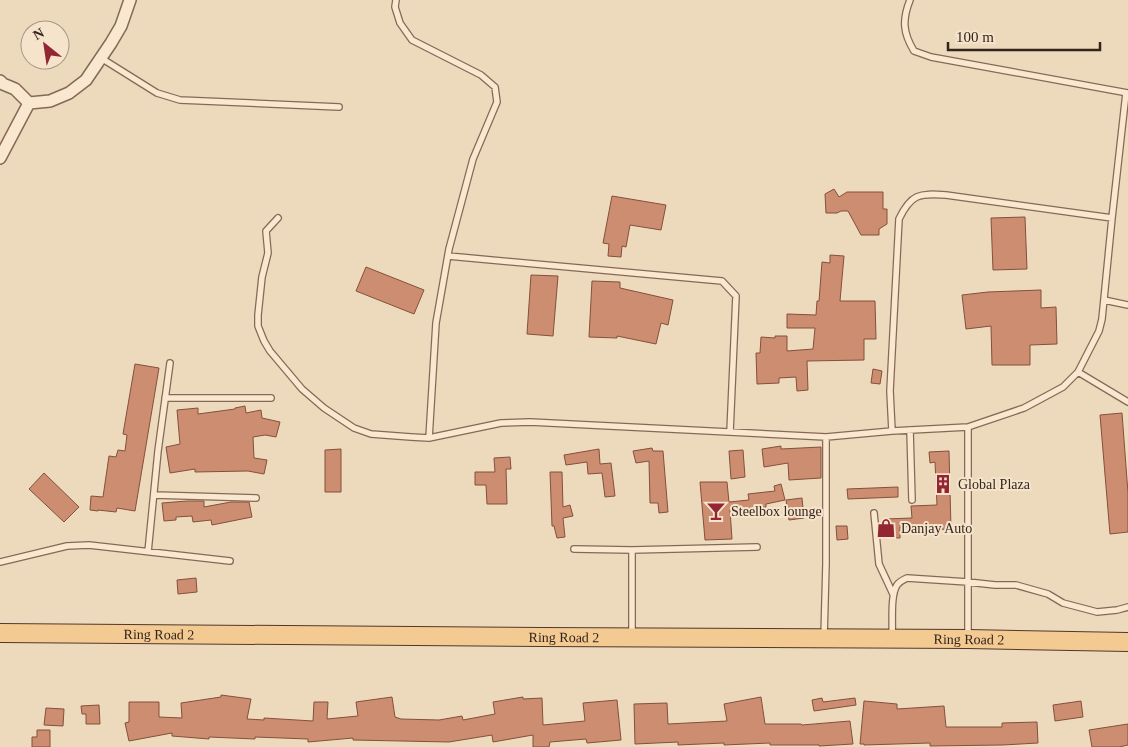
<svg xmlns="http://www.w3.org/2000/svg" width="1128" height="747" viewBox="0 0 1128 747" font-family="Georgia,serif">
<rect width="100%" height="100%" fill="#edd9bc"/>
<path fill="#cc8d71" stroke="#84503b" d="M834 189 839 197 847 192H883V209H887V224L879 229V235H861L848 211H841L837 213H826L825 194Z
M612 196 666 205 661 230 630 225 626 247 622 246 621 257 608 256 609 244 603 243Z
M1025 217 1027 269 993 270 991 218Z
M830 255 844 256 840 301H875L876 339H864V360L807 361 808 390 797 391 796 377 779 378V383L757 384 756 353H760L761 337 775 338V336H787V351L813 349 815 328H787V314L816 315 817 301H819L822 262 830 263Z
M366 267 424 290 414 314 356 291Z
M531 275 558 276 553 336 527 334Z
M592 281 620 282V288L673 300 668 325 661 323 656 344 617 336V338L589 337Z
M1041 290V308L1056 307 1057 344 1030 345V365H992L991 326 966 329 962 295 988 292Z
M135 364 159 368 135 511 117 508 116 512 98 510V511L90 510 91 496 103 497 109 456 116 457 118 450 125 451 127 435 123 434Z
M873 369 882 371 880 384 871 383Z
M245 406 246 413 261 410 262 418 280 422 276 437 265 435 253 437 254 458 267 460 264 474 248 471 195 472V469L170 473 166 447 180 444 177 410 198 408V414L235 409V408Z
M1122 413 1128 493V532L1110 534 1100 415Z
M781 446V449L821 447V478L789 480 788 463 764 467 762 449Z
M652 448 653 451H663L668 512 659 513 658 503H650L649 461 636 463 633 451Z
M341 449V492H325V450Z
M599 449 600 464 611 463 615 496 605 497 602 473 588 474 587 462 566 465 564 455Z
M743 450 745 477 731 479 729 451Z
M949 451 951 529 918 530V526L900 527V538H885V519L912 518 911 506 937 505 935 462 930 463 929 452Z
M510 457 511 469H506L507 504H487L486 485H475V472H495L494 458Z
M550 472H562L563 507 570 505 573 516 563 518 565 537 557 538 554 526H552Z
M44 473 79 507 64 522 29 489Z
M700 482H727L729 502 749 500 748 494 775 491 774 486 781 484 785 500 766 504V507L730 510 732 539 705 540Z
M898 487V497L848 499 847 489Z
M802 498 804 518 789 520 786 500Z
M187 501H204V507L231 502H249L252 517 212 525 211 520 193 522 192 516 176 517V520L164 521 162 503Z
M836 526H847L848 539 837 540Z
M196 578 197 592 178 594 177 580Z
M221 695 251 699 247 719 264 720V718L313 721 314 702H328L327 719 358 716 356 702 392 697 395 717 401 719 439 720 462 716 463 720 495 714 493 702 523 697V699L542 698 543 725 585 721 583 703 617 700 621 740 587 743 586 739 550 742 549 747H533V735L493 742 492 735 449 742 353 740V738L308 742V739L255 737V739L209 737V739L172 736V733L129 741 125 723 129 722V702H159V717L182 718 181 703 221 697Z
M761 697 765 724H801L802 725 850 721 853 744 819 746V745H770V743L724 745V743L678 745V742L635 744 634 704 667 703 668 724 727 721 724 704Z
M822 698 823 702 855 698 856 705 814 711 812 700Z
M864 701 897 704V709L944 706 946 727H1002V723L1037 722 1038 743 1003 745 930 746V743L864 745V744H860Z
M1081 701 1083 717 1055 721 1053 705Z
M99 705 100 724H86V714H82L81 706Z
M46 708 64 709 63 726 44 725Z
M1128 724V745L1119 747H1092L1089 730Z
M37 730H50V747H32V737H37Z"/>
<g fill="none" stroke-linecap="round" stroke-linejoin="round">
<g stroke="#856956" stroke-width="8">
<path id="service" d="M396 0 395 7 400 23 412 40 481 75 495 87 497 102 473 159 449 249 436 323 429 438
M910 0C902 20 903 33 914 51L931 57 1128 93
M101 58 157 93 180 100 339 107
M278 218 266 231 268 253 262 277 258 315V326L264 341 270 351 302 389 324 408 354 428 371 434 411 437 429 438 501 423 530 422 826 437 892 431 968 427 1024 408 1063 387 1078 372 1099 331 1102 319 1112 218 1126 93
M448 256 722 281 736 296 730 432
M1104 300 1128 305
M1078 372 1128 402
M165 398H271
M968 427V637
M910 430 912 500
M892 431 890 391 899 219C911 194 919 193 946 195L1112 218
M154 495 256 498
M874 513 879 564 893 594
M574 549 632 550
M148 552 158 451 170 363
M0 562 67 546 89 545 230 561
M632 635V550L757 547
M824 637 826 564V437
M892 637C893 622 890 596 897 585 900 581 903 580 907 578L968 582 995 585H1016L1048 594 1063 603 1097 612 1117 610 1128 607"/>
</g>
<g stroke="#856956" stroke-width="14">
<path id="minor" d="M0 81 3 84 15 89 29 103 50 101 69 93 86 80 111 43 121 26 130 0
M0 158 29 103"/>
</g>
<g stroke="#52382a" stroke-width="20">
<g id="primary">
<path id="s1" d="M0 633 542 637 968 639 1128 642"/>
</g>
</g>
<use href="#service" stroke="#f9e7cf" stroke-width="5.5"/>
<use href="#minor" stroke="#f9e7cf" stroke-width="11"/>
<use href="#primary" stroke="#f3ca92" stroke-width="18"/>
</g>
<defs>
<g id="building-bare" transform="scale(1.5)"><path d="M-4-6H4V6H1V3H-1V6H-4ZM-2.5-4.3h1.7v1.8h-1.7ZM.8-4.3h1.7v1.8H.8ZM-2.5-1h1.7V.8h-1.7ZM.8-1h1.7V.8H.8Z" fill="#942633" stroke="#f5e4cb" stroke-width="2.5" paint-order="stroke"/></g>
<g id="bar-bare" transform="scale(1.5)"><path d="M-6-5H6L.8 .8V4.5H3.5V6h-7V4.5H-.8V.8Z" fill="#942633" stroke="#f5e4cb" stroke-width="2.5" paint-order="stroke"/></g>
<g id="shop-bare" transform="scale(1.5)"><path d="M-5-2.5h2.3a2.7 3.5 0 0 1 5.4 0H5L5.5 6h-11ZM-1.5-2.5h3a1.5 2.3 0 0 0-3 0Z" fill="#942633" stroke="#f5e4cb" stroke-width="2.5" paint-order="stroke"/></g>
</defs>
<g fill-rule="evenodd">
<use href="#building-bare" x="943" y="484"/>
<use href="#bar-bare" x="716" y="511"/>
<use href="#shop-bare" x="886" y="528"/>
</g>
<g text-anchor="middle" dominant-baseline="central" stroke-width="4" stroke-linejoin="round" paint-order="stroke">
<g font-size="14" fill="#34241b" stroke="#f5e4cb" text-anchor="start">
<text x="958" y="484">Global Plaza</text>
<text x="731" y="511">Steelbox lounge</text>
<text x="901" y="528">Danjay Auto</text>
</g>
<g font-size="14" fill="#34241b" stroke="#f5e4cb">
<text stroke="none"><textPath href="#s1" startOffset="159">Ring Road 2</textPath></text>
<text stroke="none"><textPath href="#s1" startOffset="564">Ring Road 2</textPath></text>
<text stroke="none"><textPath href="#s1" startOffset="969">Ring Road 2</textPath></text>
</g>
</g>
<g transform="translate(45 45) rotate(330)"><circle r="24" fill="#f5e4cb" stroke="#a89785"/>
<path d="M0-4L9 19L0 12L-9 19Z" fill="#942633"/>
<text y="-8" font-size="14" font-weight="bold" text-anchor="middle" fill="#34241b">N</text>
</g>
<path d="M948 42v8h152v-8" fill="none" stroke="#34241b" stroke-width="2.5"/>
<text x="956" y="42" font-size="15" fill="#34241b" stroke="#f5e4cb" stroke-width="4" paint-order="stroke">100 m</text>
</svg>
